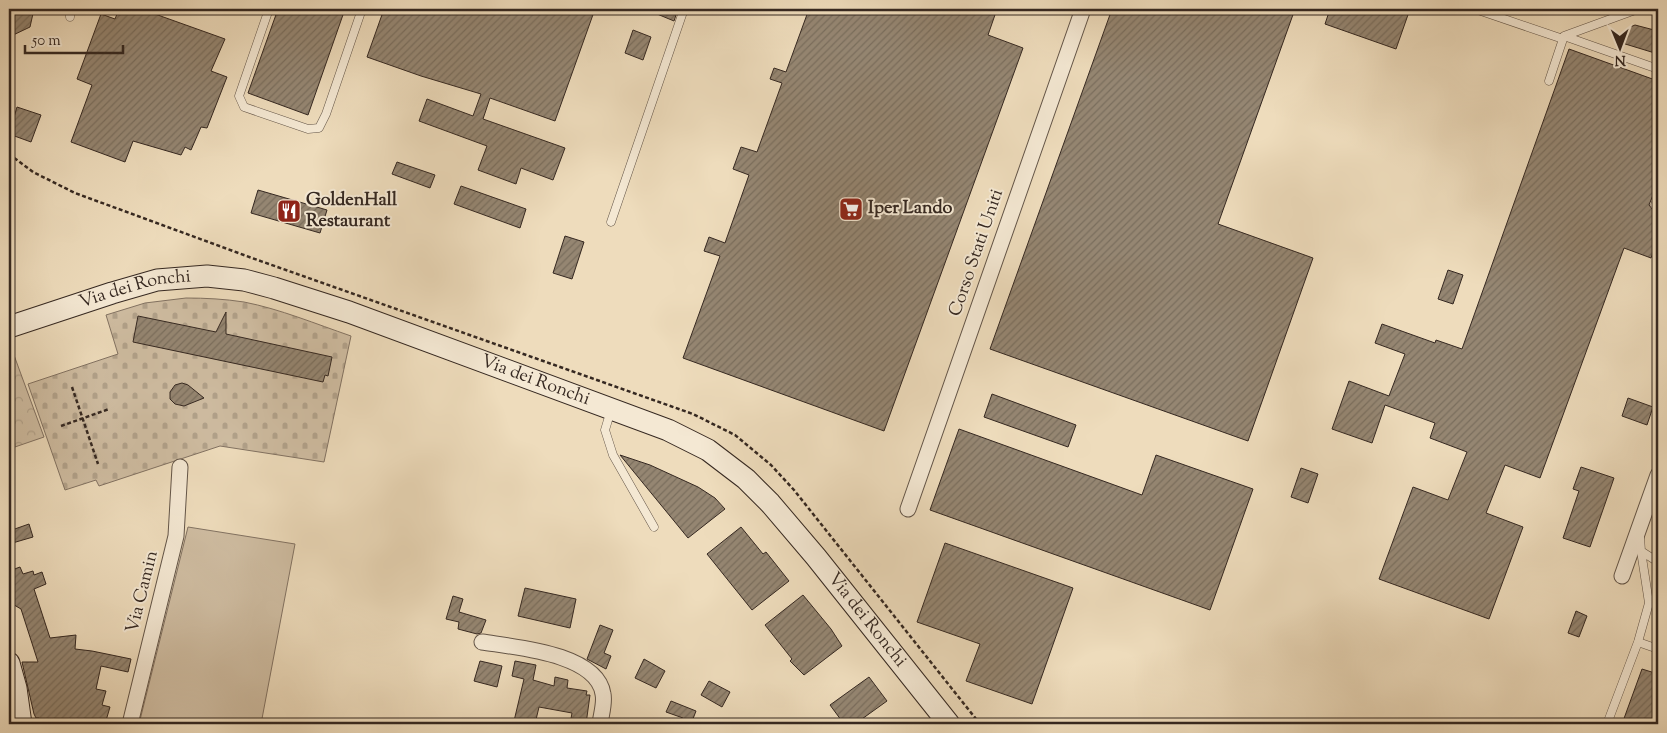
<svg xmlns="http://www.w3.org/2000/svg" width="1667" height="733" viewBox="0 0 1667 733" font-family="'Sorts Mill Goudy',serif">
<defs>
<pattern id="cemetery-stones" width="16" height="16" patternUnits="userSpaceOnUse" patternTransform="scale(1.25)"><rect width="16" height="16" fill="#cfbda2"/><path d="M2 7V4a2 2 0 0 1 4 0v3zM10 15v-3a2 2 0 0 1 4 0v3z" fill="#b2a28b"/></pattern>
<pattern id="park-crowns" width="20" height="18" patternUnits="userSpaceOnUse" patternTransform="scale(1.25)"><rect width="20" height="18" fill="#cfbda2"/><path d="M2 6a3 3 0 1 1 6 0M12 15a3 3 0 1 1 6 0" fill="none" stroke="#b2a28b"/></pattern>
<pattern id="building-hatch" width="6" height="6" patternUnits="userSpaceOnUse" patternTransform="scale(1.25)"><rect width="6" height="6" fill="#958672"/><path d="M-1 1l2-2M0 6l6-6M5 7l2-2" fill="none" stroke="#7a6e5d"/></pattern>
</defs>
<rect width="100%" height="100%" fill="#eedcbc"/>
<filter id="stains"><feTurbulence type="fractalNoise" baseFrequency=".004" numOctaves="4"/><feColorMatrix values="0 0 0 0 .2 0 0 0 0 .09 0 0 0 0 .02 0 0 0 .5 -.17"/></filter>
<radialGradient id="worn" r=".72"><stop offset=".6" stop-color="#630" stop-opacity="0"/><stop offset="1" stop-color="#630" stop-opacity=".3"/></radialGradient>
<path fill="#cfbda2" stroke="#827262" d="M188 527 295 544 261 724H139Z"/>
<path fill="url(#cemetery-stones)" stroke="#827262" d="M186 298C205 298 225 299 244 302 280 309 316 324 351 336L324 462 220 446 99 486 96 480 65 490 28 384 118 354 106 315 145 303Z"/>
<path fill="url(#park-crowns)" stroke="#827262" d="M11 347 44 437 9 449V348Z"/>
<path fill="url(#building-hatch)" stroke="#352821" d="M9 9H34L30 27 9 37Z
M119 9H141L225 39 211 71 227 77 207 128 201 127 191 150 185 147 181 155 133 141 125 162 71 142 92 85 77 79 101 14 115 19Z
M278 9H345L308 115 248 93Z
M384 9H595L555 121 490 98 483 119 565 148 553 180 521 168 516 184 478 170 487 146 419 121 427 99 473 116 481 94 421 76 367 57Z
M645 9H678L674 21Z
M809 9H997L988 35 1023 48 884 431 683 358 720 256 704 251 709 237 725 243 749 175 733 169 741 147 757 152 782 83 770 79 774 68 786 72Z
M1112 9H1295L1218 224 1313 258 1248 441 990 349Z
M1330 9H1410L1396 49 1325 24Z
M1635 25 1658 31V54L1622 43 1628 28Z
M633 30 651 37 643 60 625 53Z
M1569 49 1658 81V152L1653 166 1658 167V192L1653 195 1649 205 1653 210H1658V238L1651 258 1624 248 1540 478 1505 465 1486 513 1523 527 1489 619 1379 579 1413 487 1448 500 1467 452 1430 438 1435 423 1385 405 1372 443 1332 429 1349 381 1389 396 1405 354 1375 343 1382 324 1435 343 1436 340 1462 349Z
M17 107 41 115 31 142 9 134Z
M397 162 435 175 430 188 392 174Z
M461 186 526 209 520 228 454 204Z
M258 190 327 210 320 233 251 213Z
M565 236 584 242 572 279 553 273Z
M1448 270 1463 275 1453 304 1438 299Z
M226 312V334L332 357 328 376 325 375 323 382 133 342 138 316 216 332Z
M182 383 188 385 204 398 184 406 175 404 170 399V392L175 385Z
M992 394 1076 425 1068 447 984 417Z
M1628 398 1653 407 1647 425 1622 416Z
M959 429 1142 495 1156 455 1253 489 1210 610 930 510Z
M620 455 650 465 698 487 715 498 725 509 688 538Z
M1581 467 1614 478 1590 547 1563 538 1579 491 1573 489Z
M1301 468 1318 474 1308 503 1291 497Z
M29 524 33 537 9 544V531Z
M741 527 763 554 766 552 789 581 752 610 707 554Z
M945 543 1073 588 1032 704 966 681 980 644 917 622Z
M20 567 23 574 33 571 34 575 42 572 46 584 34 589 50 638 76 635 75 649 92 651 131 659 128 672 101 666 96 689 106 691 102 705 110 707 105 724H38L39 718H36L34 714 22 662H38L21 609 9 602V597L14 589 9 571Z
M525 588 576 599 570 628 518 616Z
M803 595 831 629 842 646 804 675 790 661 792 659 765 625Z
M453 596 463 599 459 612 486 620 481 633 477 634 458 629 459 622 446 619Z
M1576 611 1587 616 1579 637 1568 633Z
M600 625 613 630 604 653 611 656 606 669 587 659Z
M644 659 665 671 656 688 635 678Z
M480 661 502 666 497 687 474 681Z
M515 661 536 665 533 680 554 686 555 677 568 680 567 688 587 691 586 695H590L586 724H570L572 713 539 707 535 724H525L526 723 514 721 524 679 512 676Z
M1642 669 1658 674V724H1622Z
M869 677 887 701 855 724H844L830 705Z
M709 681 730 692 722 707 701 695Z
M671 701 696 711 691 724H681L683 718 666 712Z"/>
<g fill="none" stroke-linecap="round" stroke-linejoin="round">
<g stroke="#635548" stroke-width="9">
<path id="lane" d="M70 9V17
M269 9 239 96 244 107 308 129 319 128 326 114 362 9
M1475 9 1563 39
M1564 36 1658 69
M1549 81 1564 36 1638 9
M1655 205 1658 197
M611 222 684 9
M611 410 605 430 613 455 654 527
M1641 551 1658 562
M1638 642 1658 649
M1607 724 1638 642 1649 603 1641 551 1640 537"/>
</g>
<g stroke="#635548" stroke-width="17">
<path id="street" d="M908 509 1083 9
M1622 576 1658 475
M482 642C513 647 597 653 603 694 605 703 601 715 600 724
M130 724 176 536 180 467"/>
</g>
<g stroke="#352821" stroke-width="23">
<g id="secondary">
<path id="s1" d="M9 327 112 293 157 280 207 276 244 280 274 288 349 312 668 430 708 450 746 479 770 503 816 557 949 724"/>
<path d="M9 663 16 688 21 724"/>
</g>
</g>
<path stroke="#352821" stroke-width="2.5" stroke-dasharray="4 2.5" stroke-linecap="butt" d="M9 154 33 172 75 193 252 258 693 414 735 435 771 465 794 490 980 724
M72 387 98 464
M61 426 109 409"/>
<use href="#lane" stroke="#f4e8d3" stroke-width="8"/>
<use href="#street" stroke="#f4e8d3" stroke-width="15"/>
<use href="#secondary" stroke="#f4e8d3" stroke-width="21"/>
</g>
<defs>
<g id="supermarket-square" transform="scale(1.25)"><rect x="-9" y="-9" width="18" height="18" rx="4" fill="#8f2418" stroke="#f4e8d3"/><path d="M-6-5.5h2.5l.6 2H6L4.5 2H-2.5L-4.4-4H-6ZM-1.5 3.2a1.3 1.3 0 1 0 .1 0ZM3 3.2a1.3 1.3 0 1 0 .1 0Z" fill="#fff"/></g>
<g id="restaurant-square" transform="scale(1.25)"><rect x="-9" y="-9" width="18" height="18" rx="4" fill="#8f2418" stroke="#f4e8d3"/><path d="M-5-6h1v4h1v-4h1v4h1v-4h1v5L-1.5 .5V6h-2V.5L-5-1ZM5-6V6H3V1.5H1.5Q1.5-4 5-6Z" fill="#fff"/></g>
</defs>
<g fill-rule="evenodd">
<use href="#supermarket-square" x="851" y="209"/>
<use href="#restaurant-square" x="289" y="211"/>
</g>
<g text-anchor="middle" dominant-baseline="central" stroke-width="4" stroke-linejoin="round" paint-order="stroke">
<g font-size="18" font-weight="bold" fill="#352821" stroke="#f4e8d3" text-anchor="start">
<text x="306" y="201">GoldenHall<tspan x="306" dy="21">Restaurant</tspan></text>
<text x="868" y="209">Iper Lando</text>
</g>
<g font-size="18" fill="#352821" stroke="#f4e8d3">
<text transform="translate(977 253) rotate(-71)">Corso Stati Uniti</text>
<text stroke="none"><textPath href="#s1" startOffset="132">Via dei Ronchi</textPath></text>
<text stroke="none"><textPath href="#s1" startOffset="551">Via dei Ronchi</textPath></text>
<text transform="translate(143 592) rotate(-76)">Via Camin</text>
<text stroke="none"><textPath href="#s1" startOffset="971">Via dei Ronchi</textPath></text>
</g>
</g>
<rect width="1667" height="733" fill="none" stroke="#eedcbc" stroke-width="30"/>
<rect x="10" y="10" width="1647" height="713" fill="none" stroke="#352821" stroke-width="2.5"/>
<rect x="15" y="15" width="1637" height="703" fill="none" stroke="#352821"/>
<g transform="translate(1620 48) rotate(179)" stroke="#f4e8d3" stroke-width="4" paint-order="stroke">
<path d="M0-4L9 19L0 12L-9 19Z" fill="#352821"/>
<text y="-8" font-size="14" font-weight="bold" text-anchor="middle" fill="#352821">N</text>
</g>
<path d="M25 45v8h98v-8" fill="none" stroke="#352821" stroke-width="2.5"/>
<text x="32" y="45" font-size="15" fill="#352821" stroke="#f4e8d3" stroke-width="4" paint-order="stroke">50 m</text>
<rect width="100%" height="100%" filter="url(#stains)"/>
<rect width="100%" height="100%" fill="url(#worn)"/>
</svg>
